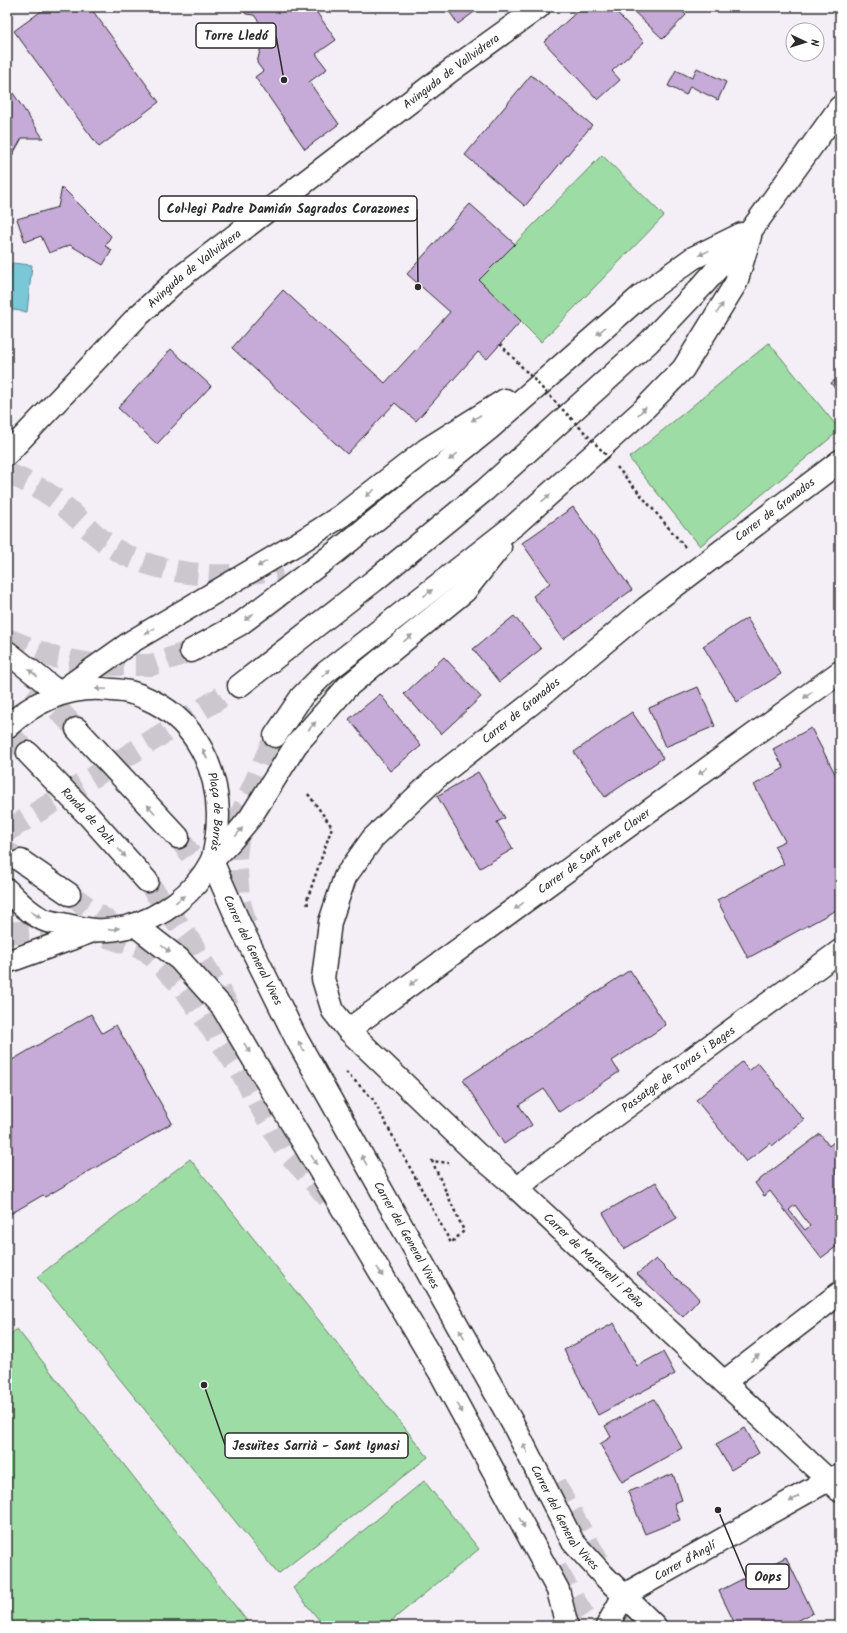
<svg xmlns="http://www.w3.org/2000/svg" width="847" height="1633" viewBox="0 0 847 1633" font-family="Kalam,sans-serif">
<rect width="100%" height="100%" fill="#f4eef7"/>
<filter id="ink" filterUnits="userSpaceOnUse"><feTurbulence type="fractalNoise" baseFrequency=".025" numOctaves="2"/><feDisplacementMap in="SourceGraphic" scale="8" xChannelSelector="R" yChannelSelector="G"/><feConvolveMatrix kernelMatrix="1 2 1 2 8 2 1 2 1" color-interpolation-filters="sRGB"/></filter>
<g filter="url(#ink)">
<path fill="#9ddca4" stroke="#648468" d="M602 155 664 216 541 342 479 280Z
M769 343 840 430 700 546 629 458Z
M190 1159 428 1457 278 1574 37 1277Z
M17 1329 251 1626H7V1337Z
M424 1481 479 1549 385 1626H324L293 1588Z"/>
<path fill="#7ac7d8" stroke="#5a8993" d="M12 263 32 265 27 312 7 309Z"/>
<path fill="#c6aad7" stroke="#2b2b2b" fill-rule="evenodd" d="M47 7H90L159 102 99 147 14 31Z
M242 7H313L336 40 316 54 327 69 309 82 339 124 305 149 255 77 263 71 257 63 262 42 270 37 254 15 246 14Z
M446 7H481L458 24Z
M582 7H612L644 42 612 71 620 80 598 100 544 42Z
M629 7H687L683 12 686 15 663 39Z
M697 68 726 82 718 100 690 86 686 95 668 86 676 70 692 78Z
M531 75 592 125 525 206 465 155Z
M7 84 43 138H22L7 165Z
M62 187 111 236 105 246 112 250 103 265 70 245 49 253 41 236 25 242 17 219 58 207Z
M470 204 515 244 479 280 521 321 487 359 478 352 416 421 395 403 347 454 232 348 283 290 385 383 450 312 407 274Z
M171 349 211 386 157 444 118 408Z
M840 377V391L838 393 831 383Z
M573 507 632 590 563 639 533 596 550 583 522 543Z
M514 616 541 649 499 682 473 649Z
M747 618 781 674 737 702 703 646Z
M444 657 481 697 441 734 404 694Z
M698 687 715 726 665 747 649 708Z
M380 694 421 746 390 771 349 719Z
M632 712 663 758 605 797 574 752Z
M811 728 840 783V908L748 958 717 900 784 864 774 846 785 841 754 785 784 768 773 749Z
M478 772 505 818 497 822 513 849 480 868 437 796Z
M630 970 666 1025 612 1061 619 1072 559 1112 544 1089 519 1105 532 1125 504 1144 463 1080Z
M91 1014 102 1033 116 1025 172 1123 45 1197 43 1195 7 1216V1063Z
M742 1062 749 1071 758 1063 804 1120 772 1146 770 1143 746 1162 696 1100Z
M820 1134 829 1146 835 1141 840 1145V1244L821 1258 770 1191 764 1196 755 1183ZM795 1205 810 1226 805 1230 789 1210Z
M656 1182 677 1218 624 1249 603 1213Z
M656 1259 673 1276 691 1290 699 1299 683 1317 637 1274Z
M614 1323 637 1366 663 1352 675 1374 598 1415 564 1350Z
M654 1399 682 1448 622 1482 600 1444 611 1437 605 1426Z
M745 1428 759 1453 731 1470 716 1444Z
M673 1474 682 1500 674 1503 680 1520 645 1534 628 1492Z
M786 1557 813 1613 787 1626H736L719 1591Z"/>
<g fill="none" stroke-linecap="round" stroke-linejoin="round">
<path stroke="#ccc7ce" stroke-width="22" stroke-dasharray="22 11" stroke-linecap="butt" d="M7 473C23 480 39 487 53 497 74 513 91 533 113 548 144 568 195 577 231 575 248 574 265 571 282 569
M7 639 53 657 97 665H151L191 651
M34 686 77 729
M7 732 28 753
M7 831 239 686
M178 837 214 888
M7 852 21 861
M147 881 192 944 229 1007
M69 894 128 936
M246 924 239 899 236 857 241 814 275 736
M7 933 46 930 77 931 108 937 146 950 184 988 241 1072 284 1149 333 1203
M555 1484 634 1626
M556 1569 590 1626"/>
<g stroke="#2b2b2b" stroke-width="25">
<g id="minor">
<path id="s1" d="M840 461 646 608 532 703 436 778 373 838 345 877 330 922 323 979 333 1011 348 1030 476 1153 507 1179 840 1491"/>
<path id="s2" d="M212 861 240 925 297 1040 513 1424 573 1542 603 1575 655 1626"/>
<path d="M135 925 179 959 223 1008 441 1374 558 1590 567 1626"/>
<path d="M7 962 93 931"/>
<path id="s3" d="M348 1030 840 672"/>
<path id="s4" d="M518 1189 532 1176 840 951"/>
<path d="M724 1382 840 1293"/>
<path id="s5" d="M607 1626 624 1595 828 1480 840 1475"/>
</g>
</g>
<g stroke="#2b2b2b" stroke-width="25">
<g id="major">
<path id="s6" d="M7 454 135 319 178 279 453 69 539 7"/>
<path d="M7 652 59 693"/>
<path id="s7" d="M7 727C34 702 65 687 102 689 109 690 116 690 123 691 134 692 144 697 154 702 196 724 217 768 218 814 218 825 216 852 211 862 195 893 161 918 127 927 102 933 87 930 62 924 56 923 48 922 42 919 28 912 18 901 7 890"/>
</g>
</g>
<g stroke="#2b2b2b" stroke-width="25">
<g id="highway">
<path d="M191 651 240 624 336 552 489 429 642 295 693 258 742 234"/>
<path d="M239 686 375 580 485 490 649 342 703 285 752 229 840 107"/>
<path d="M59 693 131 642 305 539 341 516 427 449 505 400"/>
<path d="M77 729 178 837"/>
<path d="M275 736 302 696 325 673 516 524 643 410 683 369 736 283 750 236"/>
<path id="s8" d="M28 753 88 815 147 881"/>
<path d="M21 861 69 894"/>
<path d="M212 861 231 841 250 818 296 745 347 687 465 591 500 547"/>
</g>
</g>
<path stroke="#2b2b2b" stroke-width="2.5" stroke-dasharray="3 3" stroke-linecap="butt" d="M617 467 685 547
M308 794 332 827 307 900 308 906
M346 1072 372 1098 451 1243 464 1231 432 1161 449 1163"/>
<use href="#minor" stroke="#fff" stroke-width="22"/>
<use href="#major" stroke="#fff" stroke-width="22"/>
<use href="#highway" stroke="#fff" stroke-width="22"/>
<path stroke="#2b2b2b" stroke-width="2.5" stroke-dasharray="3 3" stroke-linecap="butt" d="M500 344 609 458"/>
</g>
<defs><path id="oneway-solid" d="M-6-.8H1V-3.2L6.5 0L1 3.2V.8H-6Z"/></defs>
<g fill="#a0a0a0">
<use href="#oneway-solid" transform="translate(704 253) rotate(154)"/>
<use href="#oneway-solid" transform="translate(720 308) rotate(-58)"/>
<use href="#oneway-solid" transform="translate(601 331) rotate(138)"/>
<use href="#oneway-solid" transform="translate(642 411) rotate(-44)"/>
<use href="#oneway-solid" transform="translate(476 418) rotate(147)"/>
<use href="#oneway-solid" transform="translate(453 457) rotate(141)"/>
<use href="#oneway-solid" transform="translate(370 493) rotate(142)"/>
<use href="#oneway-solid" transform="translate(546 498) rotate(-41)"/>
<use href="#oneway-solid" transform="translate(262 564) rotate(149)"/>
<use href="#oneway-solid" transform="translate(428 593) rotate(-38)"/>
<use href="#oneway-solid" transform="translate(249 617) rotate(143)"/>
<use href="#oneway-solid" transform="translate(150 631) rotate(149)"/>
<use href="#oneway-solid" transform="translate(408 638) rotate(-39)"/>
<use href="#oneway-solid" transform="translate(33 673) rotate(-141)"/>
<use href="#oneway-solid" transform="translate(326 673) rotate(-41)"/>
<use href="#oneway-solid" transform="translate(101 689) rotate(-177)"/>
<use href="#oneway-solid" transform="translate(808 695) rotate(144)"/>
<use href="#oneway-solid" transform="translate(312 726) rotate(-48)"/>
<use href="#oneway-solid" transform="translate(205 754) rotate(-114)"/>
<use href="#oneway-solid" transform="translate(703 771) rotate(144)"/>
<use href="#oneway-solid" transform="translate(151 809) rotate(-133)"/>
<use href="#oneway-solid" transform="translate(239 832) rotate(-51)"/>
<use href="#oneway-solid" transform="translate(122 853) rotate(48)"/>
<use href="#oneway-solid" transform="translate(180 899) rotate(-39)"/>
<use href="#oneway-solid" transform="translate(519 906) rotate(144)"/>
<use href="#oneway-solid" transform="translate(36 915) rotate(33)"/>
<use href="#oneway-solid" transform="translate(114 929) rotate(-8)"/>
<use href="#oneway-solid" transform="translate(166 949) rotate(37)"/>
<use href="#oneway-solid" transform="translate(414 982) rotate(144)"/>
<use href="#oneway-solid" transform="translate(301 1046) rotate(-119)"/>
<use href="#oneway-solid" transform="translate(247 1048) rotate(59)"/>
<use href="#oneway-solid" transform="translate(314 1160) rotate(59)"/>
<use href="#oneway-solid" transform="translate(364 1160) rotate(-119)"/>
<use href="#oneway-solid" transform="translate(380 1272) rotate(59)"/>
<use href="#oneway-solid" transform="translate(462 1334) rotate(-119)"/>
<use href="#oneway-solid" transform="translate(755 1358) rotate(-38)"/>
<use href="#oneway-solid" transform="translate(460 1408) rotate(61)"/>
<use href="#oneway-solid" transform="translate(525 1448) rotate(-117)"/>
<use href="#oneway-solid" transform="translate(794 1499) rotate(150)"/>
<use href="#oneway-solid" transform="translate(522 1523) rotate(61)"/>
</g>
</g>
<g text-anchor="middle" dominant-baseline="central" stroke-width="3" stroke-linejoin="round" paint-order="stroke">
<g font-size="12" fill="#2b2b2b" stroke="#fff">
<text stroke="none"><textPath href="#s6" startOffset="588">Avinguda de Vallvidrera</textPath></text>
<text stroke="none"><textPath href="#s6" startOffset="264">Avinguda de Vallvidrera</textPath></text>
<text transform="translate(775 510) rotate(-37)">Carrer de Granados</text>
<text transform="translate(521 711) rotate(-39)">Carrer de Granados</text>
<text stroke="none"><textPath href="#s7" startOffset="292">Plaça de Borràs</textPath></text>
<text stroke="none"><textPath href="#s8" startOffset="87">Ronda de Dalt</textPath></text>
<text stroke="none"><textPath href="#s3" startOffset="304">Carrer de Sant Pere Claver</textPath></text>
<text stroke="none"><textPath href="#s2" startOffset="98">Carrer del General Vives</textPath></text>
<text stroke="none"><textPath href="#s4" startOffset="200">Passatge de Torras i Bages</textPath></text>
<text stroke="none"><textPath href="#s2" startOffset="422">Carrer del General Vives</textPath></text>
<text stroke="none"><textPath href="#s1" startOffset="1148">Carrer de Martorell i Peña</textPath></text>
<text stroke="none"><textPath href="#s2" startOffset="746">Carrer del General Vives</textPath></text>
<text stroke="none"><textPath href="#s5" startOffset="105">Carrer d'Anglí</textPath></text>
</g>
</g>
<path fill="none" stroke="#2b2b2b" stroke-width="1.5" d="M284 80L276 36M418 287L417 209M204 1385L225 1445M718 1510L746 1577"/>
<g fill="#2b2b2b" stroke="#fff" stroke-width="1.5">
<circle cx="284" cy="80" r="4"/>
<circle cx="418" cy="287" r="4"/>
<circle cx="204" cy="1385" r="4"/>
<circle cx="718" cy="1510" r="4"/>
</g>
<g fill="#fff" stroke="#2b2b2b" stroke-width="1.5">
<rect x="196" y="23" width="80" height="25" rx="4"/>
<rect x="159" y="196" width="258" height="25" rx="4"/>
<rect x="225" y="1433" width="183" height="25" rx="4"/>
<rect x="746" y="1564" width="43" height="25" rx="4"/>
</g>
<g font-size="13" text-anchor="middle" font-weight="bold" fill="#2b2b2b">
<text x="236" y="40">Torre Lledó</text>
<text x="288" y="213">Col·legi Padre Damián Sagrados Corazones</text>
<text x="316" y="1450">Jesuïtes Sarrià - Sant Ignasi</text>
<text x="768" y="1581">Oops</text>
</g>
<rect width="847" height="1633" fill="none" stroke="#fff" stroke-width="24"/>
<rect x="12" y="12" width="823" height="1609" fill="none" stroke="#2b2b2b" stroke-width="1.5" filter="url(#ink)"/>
<g transform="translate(805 42) rotate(94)"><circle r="19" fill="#ffffff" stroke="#aaaaaa"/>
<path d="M0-3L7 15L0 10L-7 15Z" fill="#2b2b2b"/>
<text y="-6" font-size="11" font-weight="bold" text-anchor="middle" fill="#2b2b2b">N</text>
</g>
</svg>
